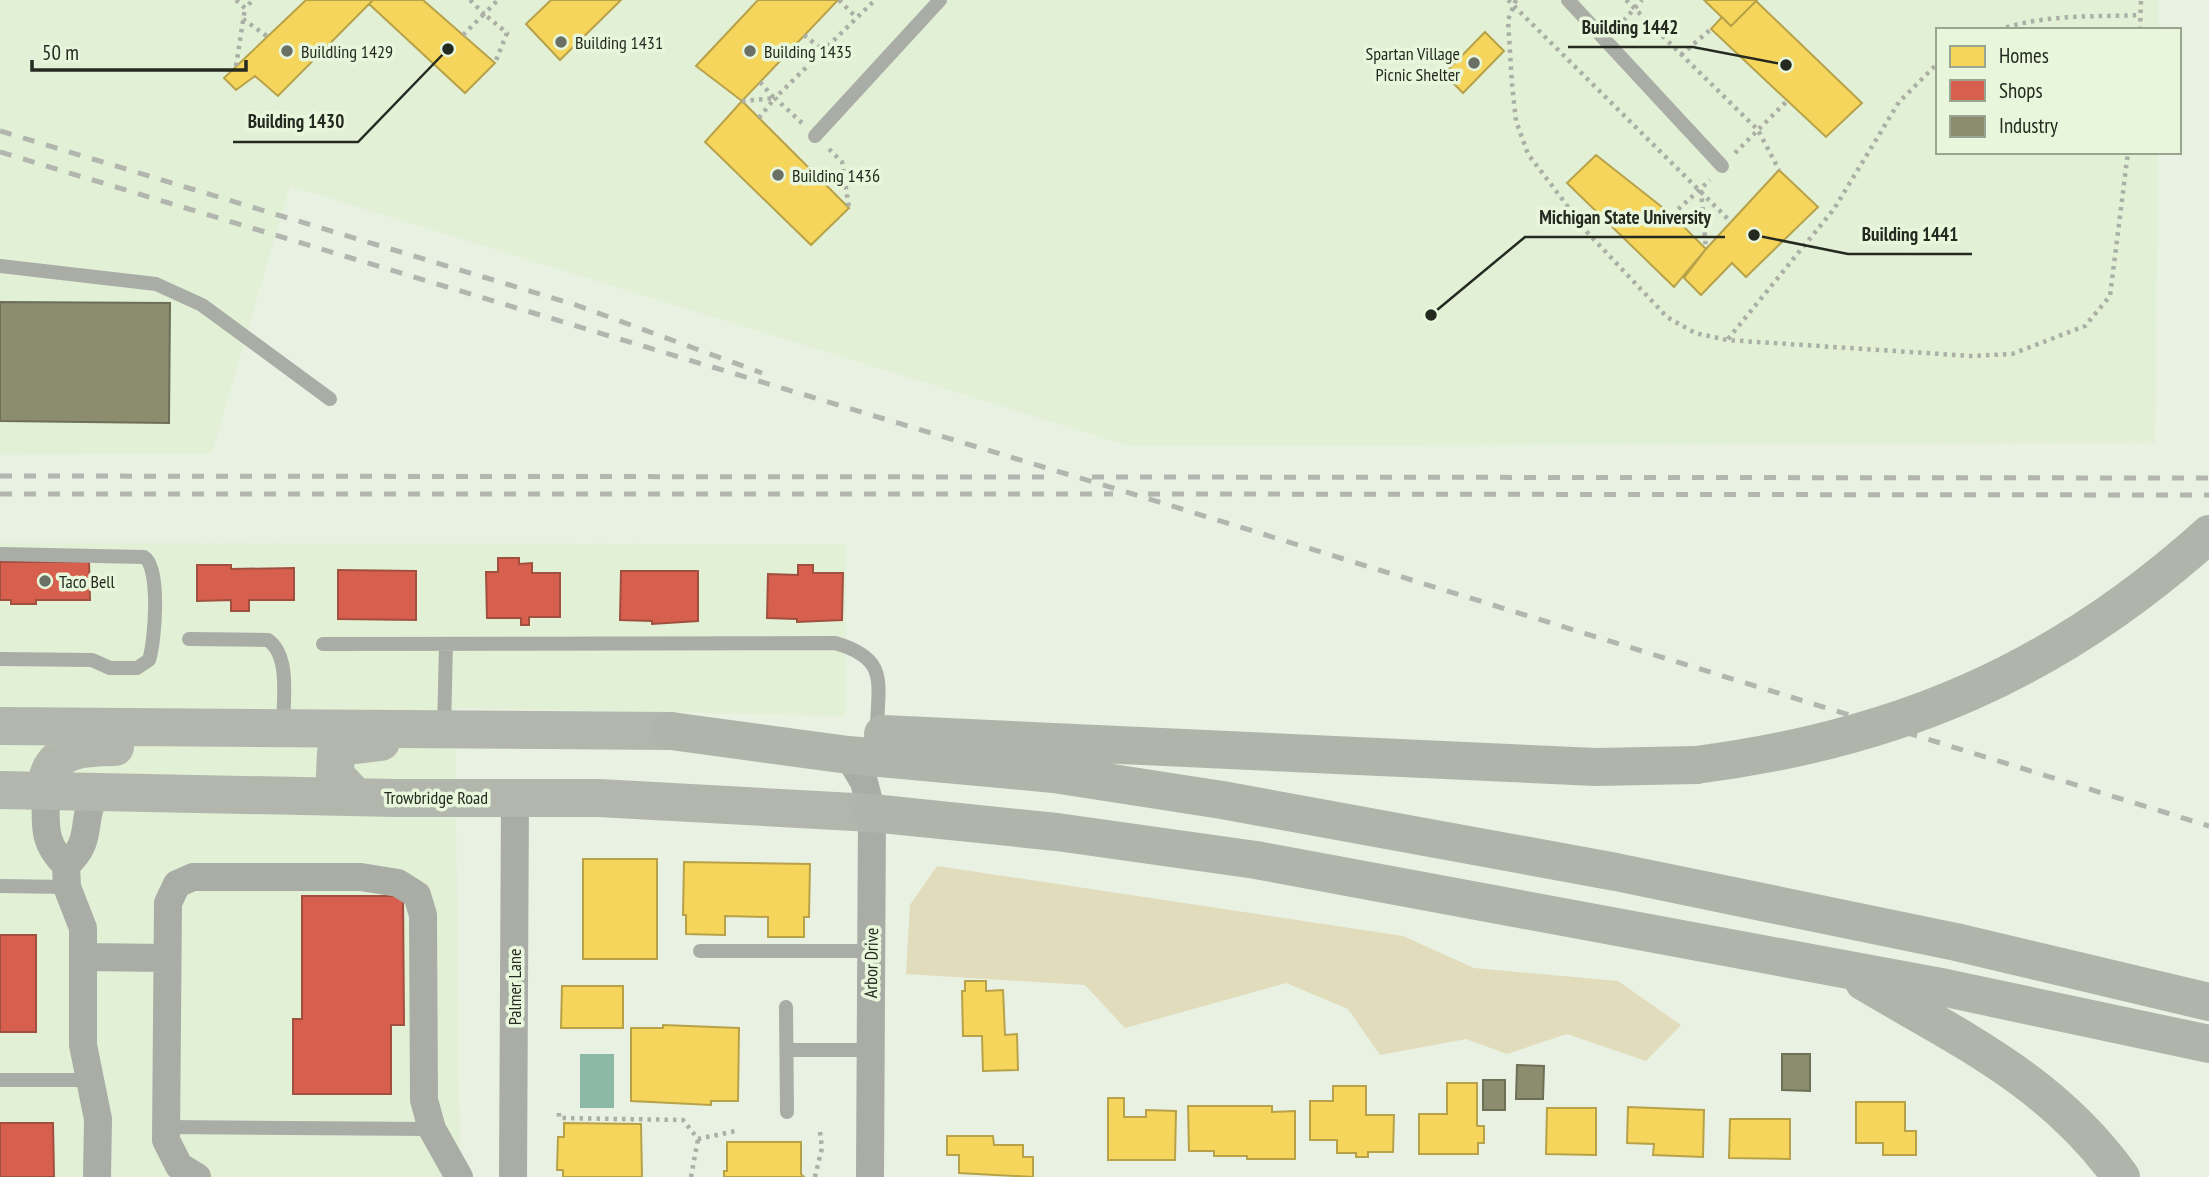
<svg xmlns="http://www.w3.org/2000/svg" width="2209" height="1177" viewBox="0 0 2209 1177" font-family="'PT Sans Narrow',sans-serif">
<rect width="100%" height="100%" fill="#e9f1e2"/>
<path fill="#e2f0d6" d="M0 0H2159V30H1938V152H2158L2155 443 1130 446 290 186 212 453 0 455Z
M0 543 846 544 845 716 455 708 460 1177H0Z"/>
<path fill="#e0dcbc" d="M937 866 1403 936 1474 968 1618 981 1681 1025 1646 1061 1567 1034 1507 1054 1466 1039 1380 1055 1348 1009 1286 983 1125 1028 1085 985 906 974 910 905Z"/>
<path fill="#8cb9a6" d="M580 1054H614V1108H580Z"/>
<path fill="#f6d55c" stroke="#b7a24a" stroke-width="2" d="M306 0H373L278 96 255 76 236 90 224 78Z
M373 0H423L495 63 465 93 369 4Z
M551 0H621L560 60 526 24Z
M758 0H838L742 101 696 66Z
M1704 0H1757L1731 26Z
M1756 1 1862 103 1826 137 1711 29 1722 17 1731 26Z
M1485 32 1504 51 1463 93 1444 74Z
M742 101 849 208 811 245 705 142Z
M1596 155 1672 215 1706 249 1674 287 1567 183Z
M1779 170 1818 207 1746 277 1732 263 1701 295 1684 278 1706 249Z
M583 859H657V959H583Z
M684 862 810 864 809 917H804V937H768V917L725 916V935L686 934V915H683Z
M965 981H986V991L1003 990 1005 1035 1017 1034 1018 1070 983 1071 982 1036H963L962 991H965Z
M562 986H623V1028H561Z
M663 1025 739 1028 738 1101H711V1105L631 1101V1028H663Z
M1447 1083H1477V1126H1484V1143H1478V1154H1419V1114H1447Z
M1333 1086H1366V1115H1394L1393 1152H1368V1157H1356V1153H1337V1140H1310V1101H1333Z
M1108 1098H1124V1117H1146V1110L1176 1111 1175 1160H1108Z
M1856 1102H1905V1131H1916V1155H1883V1143H1856Z
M1188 1106H1272V1112L1295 1111V1159H1247V1156H1214V1151H1189Z
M1628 1107 1704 1110 1703 1157 1653 1155 1654 1144 1627 1143Z
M1547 1108H1596V1155L1546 1154Z
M1730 1119H1790V1159L1729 1158Z
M564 1123 641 1124 642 1177H563V1170H557L558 1137H564Z
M947 1136H993L994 1145H1023V1157H1033V1177L959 1173V1155H947Z
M727 1142H801V1174L804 1177H724V1171H727Z"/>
<path fill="#d6604d" stroke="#a15040" stroke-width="2" d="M498 558H519V564L532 563V573H560V617H529V625H521V618H487L486 572H498Z
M0 562H89L90 600H36V604H11V600H0Z
M197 565H231V569L294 568V600H249V611H231V600L197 601Z
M798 565H813V573H843L842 620 797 622V619L767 618 768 574 798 575Z
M338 570 416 571V620L338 619Z
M621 571H698V621L652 624V621L620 620Z
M302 896H403L404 1025H391V1094H293V1019H302Z
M0 935H36V1032H0Z
M0 1123H53L54 1177H0Z"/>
<path fill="#8c8c6e" stroke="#6d6f57" stroke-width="2" d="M0 302 170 303 169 423 0 421Z
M1782 1054H1810V1091L1782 1090Z
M1517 1065 1544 1066 1543 1099H1516Z
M1483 1080H1505V1110H1483Z"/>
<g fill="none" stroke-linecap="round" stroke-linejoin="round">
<path stroke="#abafa6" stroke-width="4.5" stroke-dasharray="3.5 5" stroke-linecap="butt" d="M236 0 245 8 253 0
M470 0 484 14 498 0
M839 0 857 18
M1508 0 1731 222
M1516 0 1508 20 1512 84 1516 121 1528 154 1587 232 1667 317 1695 333 1727 340 1971 356 2012 354 2085 326 2110 296 2128 152
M1626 0 1758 130 1779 170
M243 19 268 37
M1618 27 1642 0
M1998 30C2043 14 2094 17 2141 15
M2140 30 2141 0
M463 35 484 14 507 33 495 63
M804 35 823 50
M1681 55 1711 29
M236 66 245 8
M760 82 774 98
M742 101 775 98
M759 118 774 99
M802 123 775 98 875 0
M829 149 842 162 849 208
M1735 153 1787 101
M1701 190 1706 249
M1672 215 1710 180
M1728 339 1834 209 1899 102 1938 63
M559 1113V1118L683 1120 698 1139 736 1131
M691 1177 698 1139
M815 1177 822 1148 820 1132"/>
<path stroke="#aaaca6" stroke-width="14" d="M1568 0 1722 166
M815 136 940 0
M0 266 156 284 202 305 330 399
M0 554 144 557C161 567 155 642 149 660L137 668H110L92 660 0 659
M189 639 268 640C291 656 283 702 283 728
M323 644 835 643C891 659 877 684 877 733
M444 729 446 644
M0 886 67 887
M700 951H871
M786 1007 787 1112
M787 1050H870
M0 1080H89
M166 1127 432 1129"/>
<path stroke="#aaaca6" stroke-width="28" d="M848 755 864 782 872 813 870 1177
M46 791C46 823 41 842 66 865 96 839 78 821 98 791
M66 865 67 887 83 928V1045L98 1119 97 1177
M83 957 167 958
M197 1177 179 1166 166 1140 168 903 177 884 193 877H361L398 883 417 895 423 915 424 1100 432 1129 459 1177
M513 1177 515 797"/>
<path stroke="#b2b6ac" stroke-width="38" d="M0 726 671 731
M0 790 397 798H599L872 813
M46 791C47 749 81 747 115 747
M355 796 335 775 336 753 347 746 381 742"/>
<path stroke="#b0b5ab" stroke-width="38" d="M671 731 848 755 1054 774 1222 800 1616 872 1956 942 2209 1002
M883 734 1596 767 1696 765
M872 813 1057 832 1256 860 1946 988 2209 1044
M1864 982C1962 1040 2052 1081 2121 1177"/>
<path stroke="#b2b6ae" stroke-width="5" stroke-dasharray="12 12" stroke-linecap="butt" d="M0 131 576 305 762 373
M0 152 1133 494 2209 826
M0 476 1053 477
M1092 477 2209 478
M0 494H1113
M1148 494 2209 495"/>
<path stroke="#b0b5ab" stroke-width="38" d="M1696 765C1899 739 2057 671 2209 534"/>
</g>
<g fill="#6a7065" stroke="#e8f7dc" stroke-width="2.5">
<circle cx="561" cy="42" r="7"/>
<circle cx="287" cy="51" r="7"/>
<circle cx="750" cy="51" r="7"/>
<circle cx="1474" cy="63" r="7"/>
<circle cx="778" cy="175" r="7"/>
<circle cx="45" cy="581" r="7"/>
</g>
<g text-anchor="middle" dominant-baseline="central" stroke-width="7" stroke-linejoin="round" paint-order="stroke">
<g font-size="18" fill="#252a21" stroke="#e8f7dc" text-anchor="start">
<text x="575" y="42">Building 1431</text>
<text x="301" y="51">Buildling 1429</text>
<text x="764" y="51">Building 1435</text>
<text x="1460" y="53" text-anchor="end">Spartan Village<tspan x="1460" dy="21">Picnic Shelter</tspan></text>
<text x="792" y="175">Building 1436</text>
<text x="59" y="581">Taco Bell</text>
</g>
<g font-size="18" fill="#252a21" stroke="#e8f7dc">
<text x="436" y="797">Trowbridge Road</text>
<text transform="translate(871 963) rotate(-89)">Arbor Drive</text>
<text transform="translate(514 987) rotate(-90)">Palmer Lane</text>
</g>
</g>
<path fill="none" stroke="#252a21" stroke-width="2.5" d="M1786 65L1693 47H1568M448 49L358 142H233M1431 315L1525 237H1725M1754 235L1848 254H1972"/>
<g fill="#252a21" stroke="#e8f7dc" stroke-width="2.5">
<circle cx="1786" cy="65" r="7"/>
<circle cx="448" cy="49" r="7"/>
<circle cx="1431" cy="315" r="7"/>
<circle cx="1754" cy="235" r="7"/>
</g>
<g font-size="19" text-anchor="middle" font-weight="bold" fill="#252a21" stroke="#e8f7dc" stroke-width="7" stroke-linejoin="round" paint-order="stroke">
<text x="1630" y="34">Building 1442</text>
<text x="296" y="128">Building 1430</text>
<text x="1625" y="224">Michigan State University</text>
<text x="1910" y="241">Building 1441</text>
</g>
<rect x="1936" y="28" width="245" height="126" fill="#e8f7dc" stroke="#9aa591" stroke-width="2"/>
<rect x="1950" y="46" width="35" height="21" fill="#f6d55c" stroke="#9aa591" stroke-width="2"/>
<text x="1999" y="63" font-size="21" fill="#252a21">Homes</text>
<rect x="1950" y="80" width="35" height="21" fill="#d6604d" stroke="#9aa591" stroke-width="2"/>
<text x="1999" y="98" font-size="21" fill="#252a21">Shops</text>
<rect x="1950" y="116" width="35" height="21" fill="#8c8c6e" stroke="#9aa591" stroke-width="2"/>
<text x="1999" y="133" font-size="21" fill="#252a21">Industry</text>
<path d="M32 60v10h214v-10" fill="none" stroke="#252a21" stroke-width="3.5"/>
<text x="42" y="60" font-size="21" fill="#252a21" stroke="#e8f7dc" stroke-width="5" paint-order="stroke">50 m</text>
</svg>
